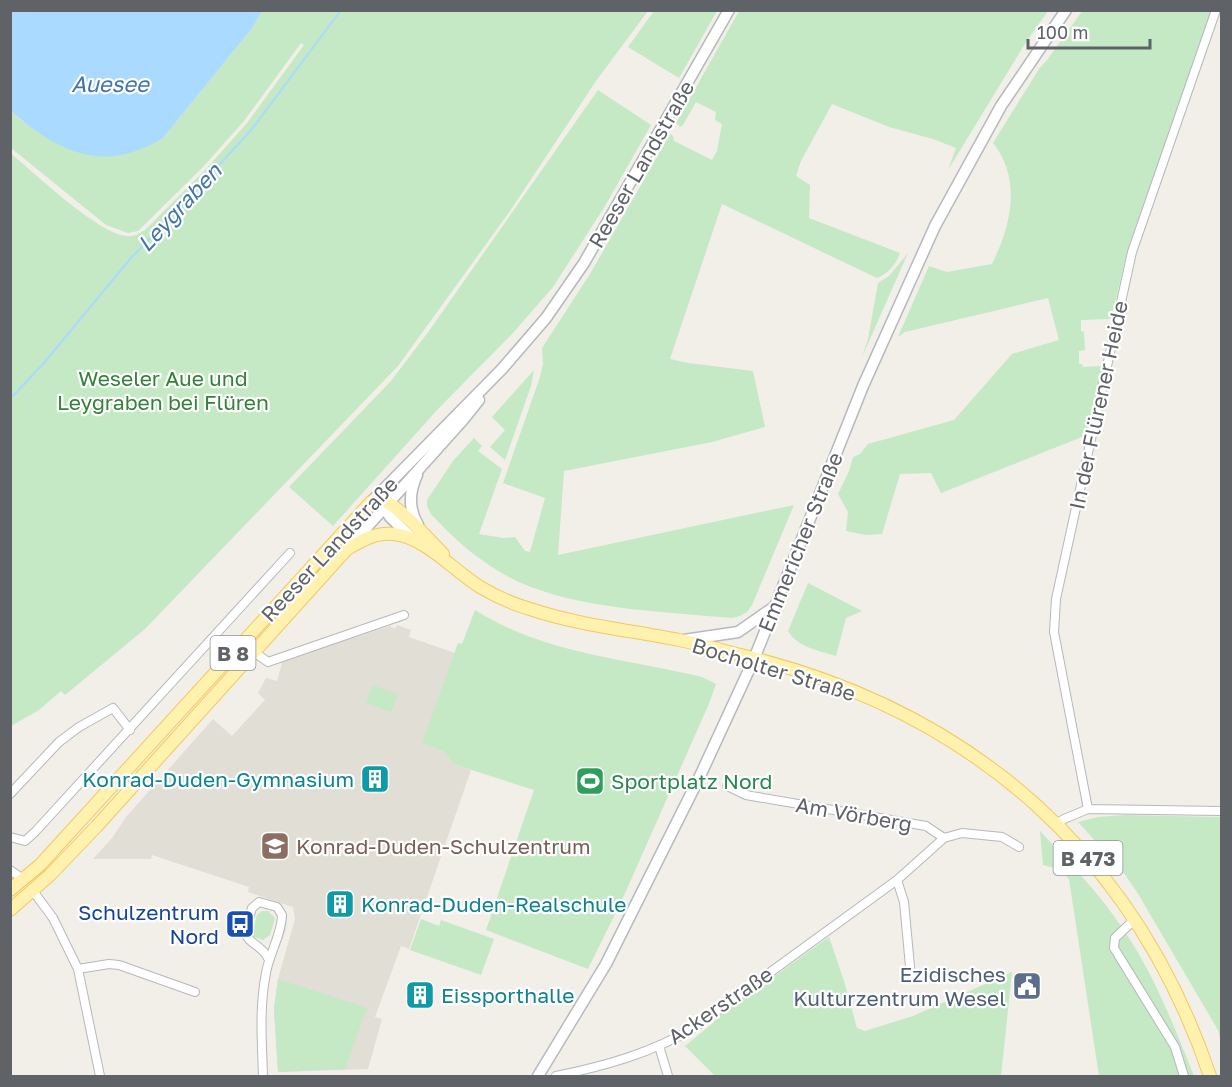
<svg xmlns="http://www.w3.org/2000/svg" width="1232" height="1087" viewBox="0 0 1232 1087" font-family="'Golos Text',sans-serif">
<rect width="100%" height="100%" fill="#f1efe8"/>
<path fill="#e1ded6" d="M397 625 411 630 409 637 455 653 423 743 445 752 453 764 471 770 409 949 401 946 375 1017 382 1019 368 1069 278 1072 274 1009 278 979 295 919 293 907 248 892 249 887 152 855 151 859H93L112 838 126 817 213 719 232 736 265 700 258 693 266 678 277 681 283 660 390 626 395 629Z"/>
<path fill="#c5e8c5" d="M1083 10 1213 11 1128 248 1111 319 1081 320V331L1084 332 1085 350 1079 351V364H1082L1083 367 1102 366 1087 435 941 493 931 473 900 474 882 534 866 535 846 531 848 512 838 494 849 471 853 457 860 454 868 444 954 420 1012 354 1059 340 1048 298 905 332 898 337 929 266 947 272 992 264C1011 226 1022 179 993 143L1039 69 1047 60Z
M262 11H648L596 81 510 211 398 366 145 629 65 695 61 691 39 710 11 726 10 153C34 172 100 236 128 236 134 237 140 233 145 230L207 168 247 123 304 45 301 43 244 121 203 167 138 231 128 233 106 225 11 148V111L21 120 63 147 163 138 253 27Z
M654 11H717L679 78 628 47Z
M739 11H1048L1026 42 948 170 956 148 933 139 889 127 832 104 801 161 796 176 810 185 809 218 900 253C896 264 888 274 877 278L722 204 670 359 688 363 753 371 765 427 712 442 564 471 558 555 794 505 752 605 747 612 740 616 732 618C668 612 592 610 531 587 493 573 458 544 431 514L427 506V500L453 461 474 438 482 446 478 451 502 469 479 534 503 538 515 537 525 551 530 552 545 498 503 483 540 377 543 364 542 348 590 274 670 134 673 136 674 141 712 160 717 151 722 124 715 120 716 112 696 102 683 125 680 127 676 123Z
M598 90 651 125 605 206 553 287 513 333 438 409 333 526 289 487 391 381 429 331Z
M908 253 862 357 868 339 878 283 889 276Z
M534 370 531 386 505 460 490 447 505 430 492 417Z
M808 583 862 611 846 618 836 656C820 651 797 647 788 631Z
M475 610C545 654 623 658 702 677L716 684 708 706 622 900 588 969 486 930 534 790 453 764 445 752 422 743 458 643 462 644Z
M372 685 398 694 391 712 366 703Z
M1125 815 1221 817V1042L1218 1030 1137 892 1121 869 1078 822 1098 817Z
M1040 831C1069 862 1099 893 1123 929 1154 974 1174 1026 1194 1076H1099L1069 879 1059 869 1043 865Z
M262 911H268L275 918 270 935 263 940 254 937 252 932 257 915Z
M421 919 439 926 441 920 494 939 481 975 410 950Z
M829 937 844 981 857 1028 865 1031 913 1016 1012 972 1001 1076H715L685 1046 713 1023 719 1016Z
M278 979 367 1008 345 1069 278 1072 274 1009Z"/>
<path fill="#aadaff" d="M11 10H262V11L253 27 163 138C104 174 59 153 11 111Z"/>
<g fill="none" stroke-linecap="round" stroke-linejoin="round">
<path stroke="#aadaff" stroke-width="2" d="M10 399 44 363 130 259 178 210 252 129 341 10"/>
<g stroke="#b5b8bc" stroke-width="10">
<path id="minor" d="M254 652 268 662 404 615
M727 786 746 795 926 826 944 838
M10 794 59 742 79 727 113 708 130 730
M1088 809 1054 632 1056 599 1132 252 1216 10
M1056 824 1064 819 1088 809 1222 811
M10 837 25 841 35 832 290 553
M10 870 23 879
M897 880 904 902 911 977
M33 891 53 918 78 969 100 1076
M1134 920 1115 938 1114 948 1175 1047 1184 1076
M78 969 109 964 119 965 195 992
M659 1046 668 1076
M263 1076C262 1042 259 1008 266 973 269 954 282 934 282 915L277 907 259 902 252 908 245 932C248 944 262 945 268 958
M556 1076C605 1066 652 1053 695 1027L897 880 944 838 962 833 1002 837 1019 847"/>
</g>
<g stroke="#b5b8bc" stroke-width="13">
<path id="tertiary" d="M417 475C409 492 408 508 418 525
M371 502 502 369 546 318 584 263 729 10
M382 504 390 517 413 539
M350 546 463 420 479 400"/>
</g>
<g stroke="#b6babf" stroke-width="13">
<path id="secondary" d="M684 640 738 632 774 607
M538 1076 606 964 700 776 754 659 863 386 935 226 1001 106 1066 10"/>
</g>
<g stroke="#f2c960" stroke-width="14">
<path id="primary" d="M10 890 40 865 371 502C374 501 377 499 380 500 394 500 432 543 443 554
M10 910 50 875 96 827 347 549C361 541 376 532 393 534 424 536 454 571 480 587 495 596 513 604 530 609 578 625 629 630 679 640 703 645 728 652 753 658 976 715 1136 857 1210 1076"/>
</g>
<use href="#minor" stroke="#fff" stroke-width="8"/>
<use href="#tertiary" stroke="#fff" stroke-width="10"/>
<use href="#secondary" stroke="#fff" stroke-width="10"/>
<use href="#primary" stroke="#fff2af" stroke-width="12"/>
</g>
<defs>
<g id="building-square" transform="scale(1.5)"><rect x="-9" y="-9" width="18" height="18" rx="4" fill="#0f9aa8" stroke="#fff"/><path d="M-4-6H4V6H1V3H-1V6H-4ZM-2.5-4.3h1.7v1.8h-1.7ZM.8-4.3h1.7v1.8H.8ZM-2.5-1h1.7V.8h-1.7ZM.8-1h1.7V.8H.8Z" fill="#fff"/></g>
<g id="stadium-square" transform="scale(1.5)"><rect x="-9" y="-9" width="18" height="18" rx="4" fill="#2e9e5b" stroke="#fff"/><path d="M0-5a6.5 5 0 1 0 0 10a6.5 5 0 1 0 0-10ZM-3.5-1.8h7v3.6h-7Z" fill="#fff"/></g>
<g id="school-square" transform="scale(1.5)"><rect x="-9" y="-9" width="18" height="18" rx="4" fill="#8d6e63" stroke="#fff"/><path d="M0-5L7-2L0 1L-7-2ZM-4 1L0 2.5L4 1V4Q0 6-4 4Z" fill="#fff"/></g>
<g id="bus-square" transform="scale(1.5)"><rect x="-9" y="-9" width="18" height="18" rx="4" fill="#1a4fb4" stroke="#fff"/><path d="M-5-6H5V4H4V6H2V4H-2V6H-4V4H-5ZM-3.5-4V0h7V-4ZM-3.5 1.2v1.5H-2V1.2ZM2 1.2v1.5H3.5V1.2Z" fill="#fff"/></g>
<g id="civic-square" transform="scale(1.5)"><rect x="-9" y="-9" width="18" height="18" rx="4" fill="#5c6f8a" stroke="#fff"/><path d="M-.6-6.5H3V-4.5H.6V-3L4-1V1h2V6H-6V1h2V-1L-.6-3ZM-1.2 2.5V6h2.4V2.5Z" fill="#fff"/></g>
</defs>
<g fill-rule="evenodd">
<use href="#building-square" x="375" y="779"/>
<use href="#stadium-square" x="590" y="781"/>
<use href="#school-square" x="275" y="846"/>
<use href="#building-square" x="340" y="904"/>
<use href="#bus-square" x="240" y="924"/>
<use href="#civic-square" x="1027" y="986"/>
<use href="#building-square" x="420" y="995"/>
</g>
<g text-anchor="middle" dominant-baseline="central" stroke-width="4.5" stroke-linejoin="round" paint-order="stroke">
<g fill="#fff" stroke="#8f9295" stroke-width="1.5">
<rect x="210.5" y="636" width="45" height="34" rx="4.5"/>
<rect x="1053.5" y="841" width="69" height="34" rx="4.5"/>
</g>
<g font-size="20" font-weight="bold" fill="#5f6368">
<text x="233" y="653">B 8</text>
<text x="1088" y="858">B 473</text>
</g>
<g font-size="21" fill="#5f6368" stroke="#fff">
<text transform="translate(641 164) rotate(-60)">Reeser Landstraße</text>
<text transform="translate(1098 405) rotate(-78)">In der Flürener Heide</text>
<text transform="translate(800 542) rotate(-68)">Emmericher Straße</text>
<text transform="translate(329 549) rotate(-47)">Reeser Landstraße</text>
<text transform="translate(774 669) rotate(17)">Bocholter Straße</text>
<text transform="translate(854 814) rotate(10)">Am Vörberg</text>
<text transform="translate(720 1005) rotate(-34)">Ackerstraße</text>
</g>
<g font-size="21" fill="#348238" stroke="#fff">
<text x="163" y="378">Weseler Aue und<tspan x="163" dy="24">Leygraben bei Flüren</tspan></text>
</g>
<g font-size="21" fill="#0d838f" stroke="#fff" text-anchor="start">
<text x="354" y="779" text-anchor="end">Konrad-Duden-Gymnasium</text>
<text x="361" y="904">Konrad-Duden-Realschule</text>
<text x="441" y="995">Eissporthalle</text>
</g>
<g font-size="21" fill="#27864d" stroke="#fff" text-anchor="start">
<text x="611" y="781">Sportplatz Nord</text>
</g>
<g font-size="21" fill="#785e54" stroke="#fff" text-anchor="start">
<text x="296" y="846">Konrad-Duden-Schulzentrum</text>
</g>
<g font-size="21" fill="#164399" stroke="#fff" text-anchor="end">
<text x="219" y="912">Schulzentrum<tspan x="219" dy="24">Nord</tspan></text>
</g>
<g font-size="21" fill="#4e5e75" stroke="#fff" text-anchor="end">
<text x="1006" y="974">Ezidisches<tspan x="1006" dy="24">Kulturzentrum Wesel</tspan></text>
</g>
<g font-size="22" font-style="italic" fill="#4174aa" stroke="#fff">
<text x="110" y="83">Auesee</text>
<text transform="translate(179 207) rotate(-47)">Leygraben</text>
</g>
</g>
<rect width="1232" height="1087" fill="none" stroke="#5f6368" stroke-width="24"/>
<path d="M1028 39v9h122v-9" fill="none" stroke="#5f6368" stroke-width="3"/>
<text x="1037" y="39" font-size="18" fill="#5f6368" stroke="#ffffff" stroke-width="4.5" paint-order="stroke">100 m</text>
</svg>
